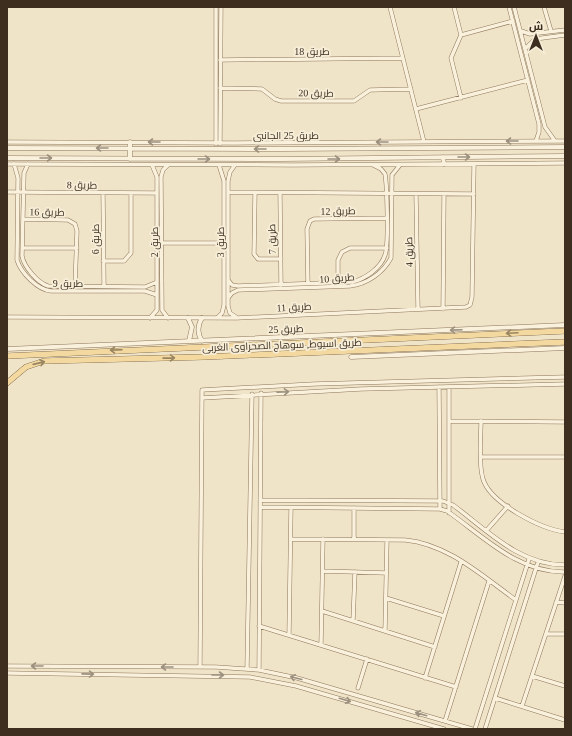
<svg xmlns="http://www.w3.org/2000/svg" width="572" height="736" viewBox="0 0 572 736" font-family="'Times New Roman',Cairo,serif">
<rect width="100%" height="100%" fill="#f0e4c8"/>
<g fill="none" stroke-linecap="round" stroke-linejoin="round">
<g stroke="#8d765c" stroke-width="4.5">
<path id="minor" d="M390 7 424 142
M454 7 461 35 451 58 461 98
M509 7 539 124V132L536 141
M514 7 545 127 555 141
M544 7 551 31
M521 31 530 34 565 30
M461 35 513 21
M525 49 535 39 565 35
M220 60 403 58
M220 88 262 89 275 99 281 101H354L370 90 411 89
M416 109 528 80
M7 142 235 143 565 141
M216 144V7
M220 144 221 7
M7 164 292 165 565 163
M14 164 18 178 17 260C21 273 38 290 51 291H145L157 295
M28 164 24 173 22 256C24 267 38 283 48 286L145 287 157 282
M168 165 163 170 161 177 162 310 168 318
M235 165 230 172 228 181V306L230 313 236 317
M7 192 157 193
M228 192 474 194
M103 193 104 286
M255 193 254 254 258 259H281
M280 193 281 285
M416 194 418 309
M23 219 68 220 75 224 77 231 75 287
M160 243H226
M22 248H77
M103 261H124L131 253V193
M228 280 232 285 238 286 352 282C365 279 381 268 385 255 389 246 387 186 385 174L381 169 373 165
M338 283V260L342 252 350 248H387
M308 286 307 229 310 221 314 219 386 218
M228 298 232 293 238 290 350 286C367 284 383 273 391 258L392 175 400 165
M443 309 444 194
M7 317 237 318 466 307 470 305 472 297 474 164
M150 318 157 310V177L152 165
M217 318 222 313 224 305V181L219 165
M439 387 440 509
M449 387V513
M202 398 361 389 565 384
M449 421 565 422
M481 421C481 438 478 463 483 479 490 503 541 529 565 532
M482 457H565
M260 500 443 501 453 505C487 530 519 565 565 565
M260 507 440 509 447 511C483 536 518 573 565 572
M486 531 508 506
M291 539 405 540C448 544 482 576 516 600
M354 539V508
M323 571 386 573
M386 598 444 616
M556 602 565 603
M322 611 435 647
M353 621 355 572
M259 626 456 687
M385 631 387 540
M546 634H565
M289 635 291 508
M321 645 323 539
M7 666 216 667 259 670 297 678 472 729
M200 667 202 390 314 384 565 377
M247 669 252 394
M259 670 261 393
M7 673 250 677 296 686 444 729
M532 676 565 686
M425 678 461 562
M358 688 367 659
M495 698 565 720
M522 706 565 576
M445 721 489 581
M475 729 529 559
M485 729 538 562"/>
</g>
<g stroke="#8d765c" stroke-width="5">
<path id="tertiary" d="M130 142V159
M7 148 283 149 565 147
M443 157 444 164
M7 158 283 159 565 156
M188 318 192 327 189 341
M202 318C197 326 197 333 202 341
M7 349 565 325
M351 357 565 348"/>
</g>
<g stroke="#5b4430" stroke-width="6">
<path id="primary" d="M7 356 565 331
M7 383 26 367 44 361 203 357 565 342"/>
</g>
<use href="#minor" stroke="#faf1dc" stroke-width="3.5"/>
<use href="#tertiary" stroke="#faf1dc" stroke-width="4"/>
<use href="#primary" stroke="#f3d9a0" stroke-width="5.5"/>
</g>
<defs><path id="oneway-shaft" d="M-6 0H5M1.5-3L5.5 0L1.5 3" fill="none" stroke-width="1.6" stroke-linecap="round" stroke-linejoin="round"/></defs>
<g stroke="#9c907e">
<use href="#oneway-shaft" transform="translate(512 141) rotate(180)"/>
<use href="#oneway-shaft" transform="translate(154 142) rotate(-180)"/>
<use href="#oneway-shaft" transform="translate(382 142) rotate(180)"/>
<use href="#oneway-shaft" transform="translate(102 148) rotate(-180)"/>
<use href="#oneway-shaft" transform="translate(260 149) rotate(-180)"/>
<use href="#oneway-shaft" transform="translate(464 157)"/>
<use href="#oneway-shaft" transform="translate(46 158)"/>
<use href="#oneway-shaft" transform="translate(204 159)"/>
<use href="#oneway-shaft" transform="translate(334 159)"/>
<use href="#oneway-shaft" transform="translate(456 330) rotate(178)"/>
<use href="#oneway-shaft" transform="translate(283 392) rotate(-3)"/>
<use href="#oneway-shaft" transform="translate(37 666) rotate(-180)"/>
<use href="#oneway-shaft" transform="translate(167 667) rotate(-180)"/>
<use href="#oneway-shaft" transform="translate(88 674) rotate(1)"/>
<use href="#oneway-shaft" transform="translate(218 675)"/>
<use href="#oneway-shaft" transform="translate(296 678) rotate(-165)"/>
<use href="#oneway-shaft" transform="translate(345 700) rotate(16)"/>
<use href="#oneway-shaft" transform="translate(421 714) rotate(-164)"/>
</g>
<g stroke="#988460">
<use href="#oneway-shaft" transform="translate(512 333) rotate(177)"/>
<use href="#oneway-shaft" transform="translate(116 350) rotate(178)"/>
<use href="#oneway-shaft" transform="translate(169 358) rotate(-1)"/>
<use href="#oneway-shaft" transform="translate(39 363) rotate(-13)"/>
</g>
<g text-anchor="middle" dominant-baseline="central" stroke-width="3.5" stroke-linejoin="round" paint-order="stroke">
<g font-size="10" fill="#3d2e20" stroke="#f7eed8">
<text x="312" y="51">طريق 18</text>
<text transform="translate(316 93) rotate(1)">طريق 20</text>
<text x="286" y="135">طريق 25 الجانبى</text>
<text transform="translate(82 185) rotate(1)">طريق 8</text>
<text transform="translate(338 211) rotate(-1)">طريق 12</text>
<text transform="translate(47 212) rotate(1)">طريق 16</text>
<text transform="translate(95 239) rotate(-90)">طريق 6</text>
<text transform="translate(272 239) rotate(-91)">طريق 7</text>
<text transform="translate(154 242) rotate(-90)">طريق 2</text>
<text transform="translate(220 242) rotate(-90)">طريق 3</text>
<text transform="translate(409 252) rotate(-91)">طريق 4</text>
<text transform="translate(337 278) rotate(-4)">طريق 10</text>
<text x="68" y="283">طريق 9</text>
<text transform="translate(294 307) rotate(-3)">طريق 11</text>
<text transform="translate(286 329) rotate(-2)">طريق 25</text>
<text transform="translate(282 345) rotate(-2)">طريق اسيوط, سوهاج الصحراوى الغربى</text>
</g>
</g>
<rect width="572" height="736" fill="none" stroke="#3d2e20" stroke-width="16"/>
<g transform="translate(536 36)" stroke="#f7eed8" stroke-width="3" paint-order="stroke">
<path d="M0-3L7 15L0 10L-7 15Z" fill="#3d2e20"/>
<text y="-6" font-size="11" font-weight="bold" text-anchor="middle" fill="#3d2e20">ش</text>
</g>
</svg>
